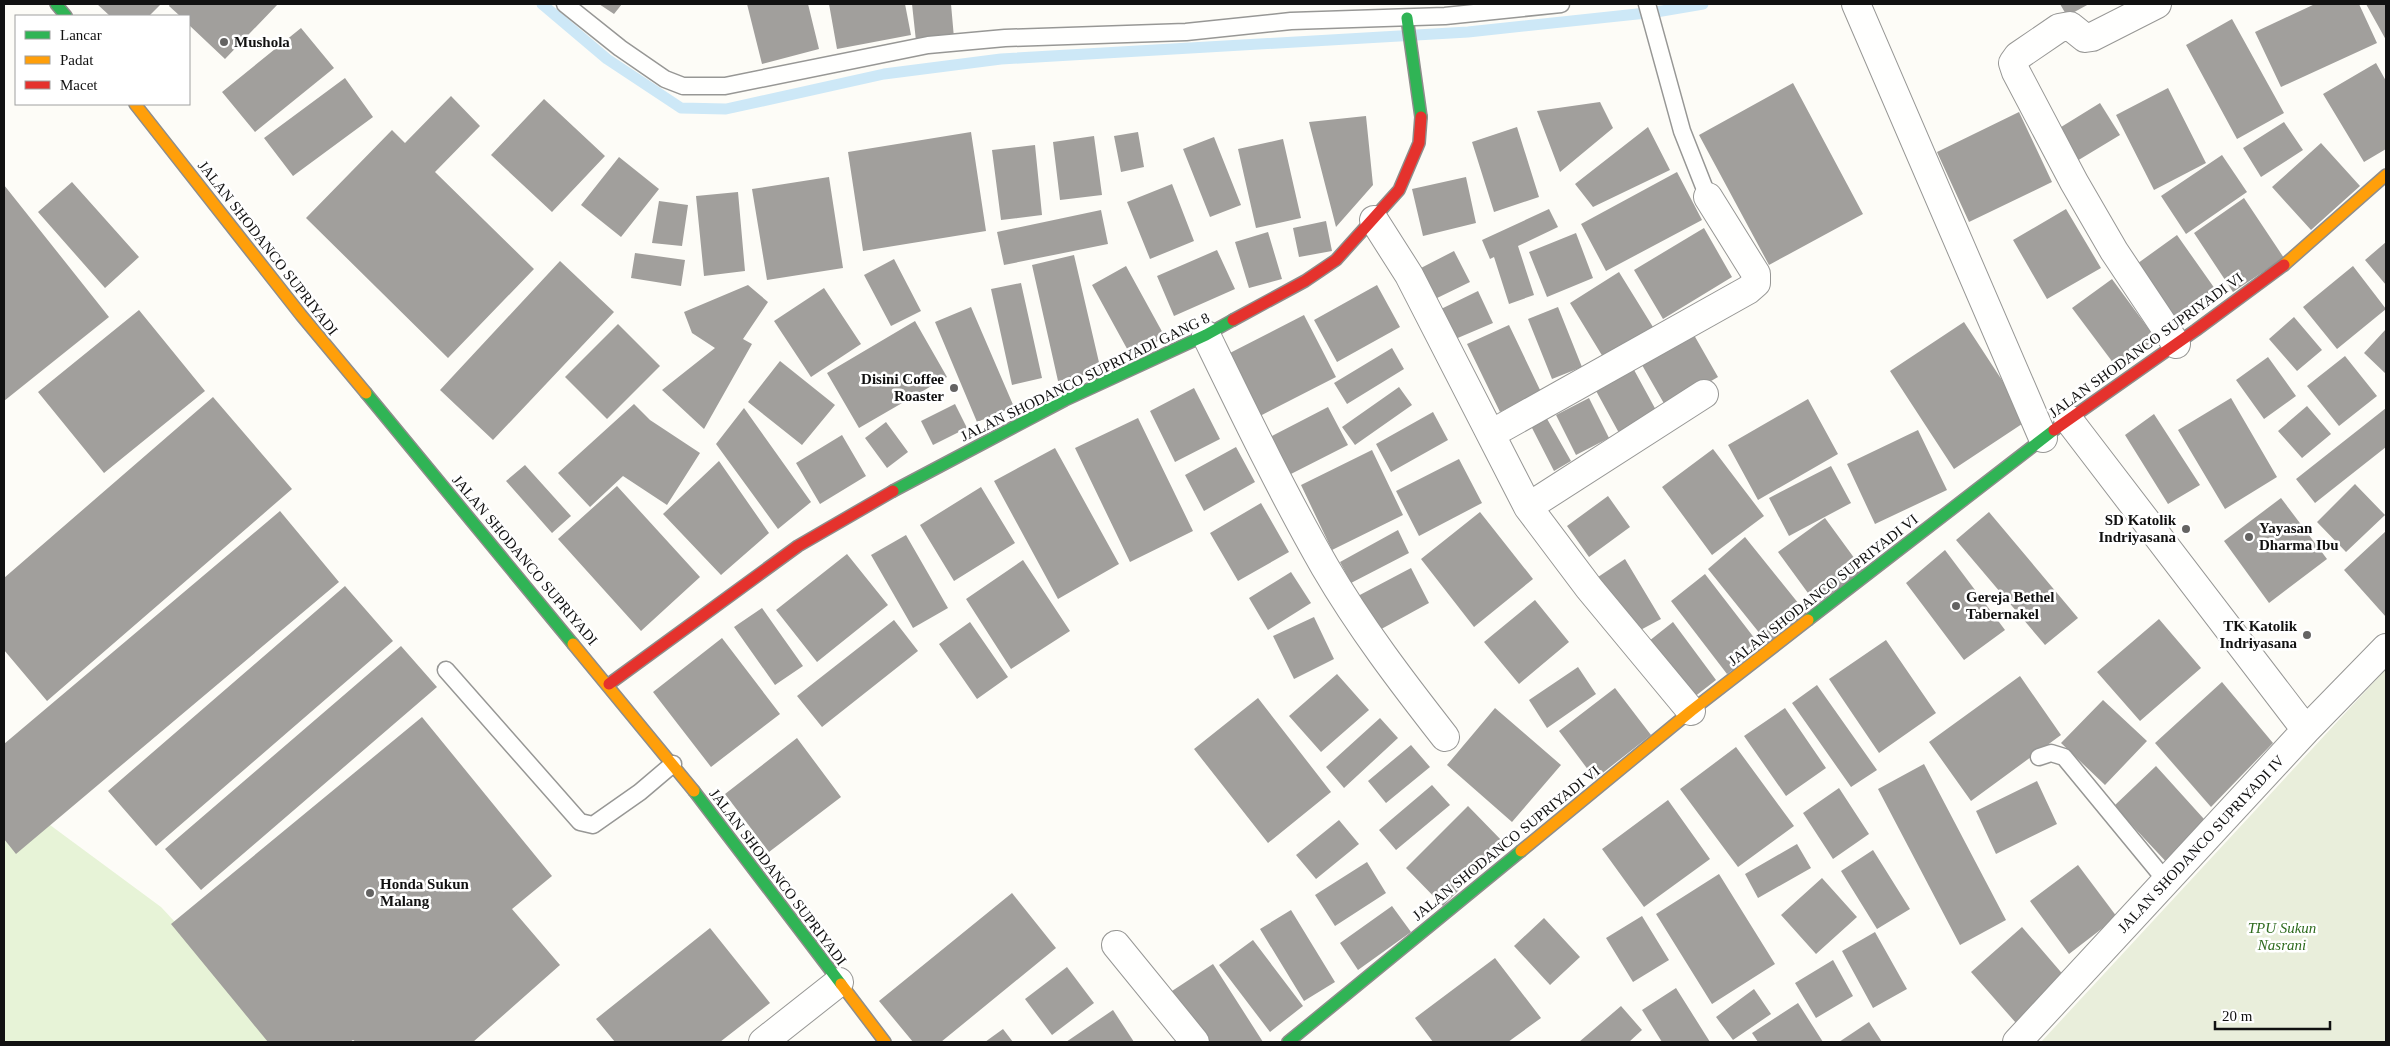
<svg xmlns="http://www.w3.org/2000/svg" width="2390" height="1046" viewBox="0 0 2390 1046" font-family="Georgia,serif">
<rect width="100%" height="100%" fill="#fdfcf7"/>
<path fill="#e7f3d7" d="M4 791 161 907 287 1042H4Z"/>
<path fill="#e9eedb" d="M2386 669V1042H2041Z"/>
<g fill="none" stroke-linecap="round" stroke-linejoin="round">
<path stroke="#cde8f7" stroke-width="11" d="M542 4 607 59 681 108 726 109 884 74 1001 59 1468 32 1656 12 1703 4"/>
</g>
<path fill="#a19f9c" d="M97 4H161L149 16H110Z
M170 4H278L225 59 189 25V16H180L169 6Z
M599 4H622L614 14Z
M747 4H808L819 49 762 64Z
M829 4H905L911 35 837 49Z
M912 4H951L954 38 916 41Z
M2060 4H2089L2067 16Z
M2315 4H2359L2377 43 2281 87 2255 32Z
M2366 4H2386V40Z
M2232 19 2284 113 2237 139 2186 45Z
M301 28 334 68 255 132 222 92Z
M2376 63 2386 81V149L2364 162 2323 94Z
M345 78 373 117 293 176 264 138Z
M1793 83 1863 214 1769 265 1699 135Z
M2168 88 2206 163 2154 190 2116 115Z
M451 96 480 126 435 172 534 269 448 358 306 218 392 130 405 143Z
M544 99 605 156 552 212 491 155Z
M1600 102 1613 128 1560 172 1537 111Z
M2100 103 2120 135 2072 164 2053 132Z
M2019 112 2052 182 1969 222 1937 152Z
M1366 116 1373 185 1336 227 1309 122Z
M2284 122 2303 150 2261 177 2243 148Z
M1517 127 1539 197 1494 212 1472 142Z
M1648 127 1670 170 1593 207 1575 184Z
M971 132 986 231 863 251 848 152Z
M1138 132 1144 167 1121 172 1114 136Z
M1094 136 1102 195 1060 200 1053 142Z
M1214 137 1241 205 1210 217 1183 149Z
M1283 139 1301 218 1256 228 1238 149Z
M2321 143 2360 186 2311 230 2272 187Z
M1035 145 1042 215 1001 220 992 150Z
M2222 155 2247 192 2186 234 2161 196Z
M619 157 659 189 621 237 581 205Z
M1677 172 1702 220 1606 271 1581 224Z
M829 177 843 268 767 280 752 189Z
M1466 177 1476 223 1423 236 1412 189Z
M72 182 139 257 105 288 38 212Z
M1172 184 1194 241 1150 259 1127 202Z
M4 185 109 317 4 401Z
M738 192 745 271 704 276 696 196Z
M2244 198 2284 258 2233 292 2194 233Z
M659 201 688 205 682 246 652 243Z
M1549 209 1558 227 1518 246 1534 295 1509 304 1494 257 1490 259 1482 240Z
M2066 209 2101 268 2047 299 2013 240Z
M1101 210 1108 244 1004 265 997 232Z
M1326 221 1332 251 1299 257 1293 228Z
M1704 228 1732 277 1663 319 1634 270Z
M1268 232 1282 279 1249 288 1235 242Z
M1576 233 1593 278 1547 297 1529 252Z
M2177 235 2220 296 2177 327 2134 266Z
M2386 242V285L2365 260Z
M1217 250 1235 289 1174 316 1157 276Z
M1454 251 1470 282 1433 300 1419 269Z
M635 253 685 260 681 286 631 278Z
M1074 255 1101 371 1058 381 1032 265Z
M894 259 921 311 891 326 864 275Z
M560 261 614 312 493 440 440 390Z
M1126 266 1165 337 1131 356 1092 285Z
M2353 266 2386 309 2337 349 2303 307Z
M1619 272 1653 327 1603 357 1570 303Z
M2112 279 2156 339 2117 368 2072 308Z
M1021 283 1042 378 1012 385 991 289Z
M748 285 768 302 743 339 752 344 704 429 662 390 715 348 692 333 684 312Z
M1377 285 1400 327 1337 362 1314 320Z
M824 288 861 344 811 377 774 321Z
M1478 291 1493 323 1453 340 1439 310Z
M971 307 1014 407 977 422 935 322Z
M1558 307 1582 367 1552 379 1528 319Z
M139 310 205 391 104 473 38 392Z
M1304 315 1336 377 1258 417 1226 355Z
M2294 317 2322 350 2297 371 2269 339Z
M915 321 947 377 859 428 827 373Z
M1964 322 2028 420 1954 469 1890 371Z
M618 324 660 366 607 419 565 377Z
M1509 325 1541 392 1500 412 1467 344Z
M2386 329V374L2364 353Z
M1694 335 1718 377 1666 407 1642 365Z
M1392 348 1404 369 1347 404 1334 383Z
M2345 356 2377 396 2339 426 2307 386Z
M2268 357 2296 396 2264 419 2236 380Z
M780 361 835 405 802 445 748 402Z
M1633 368 1657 412 1619 433 1595 389Z
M1399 387 1412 405 1355 445 1342 427Z
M1194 388 1220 439 1175 462 1150 411Z
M213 397 292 489 47 701 4 650V578Z
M1589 398 1609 438 1576 455 1556 415Z
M2231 398 2277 477 2225 509 2178 430Z
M1808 399 1838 454 1758 500 1728 445Z
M634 404 650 420 700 453 667 505 623 476 590 507 558 473Z
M955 404 967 428 933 445 921 421Z
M2307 406 2331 434 2302 458 2278 431Z
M1328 407 1348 445 1287 476 1268 438Z
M744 408 811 502 778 529 716 444Z
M2386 408V447L2315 503 2296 479Z
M1433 412 1448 440 1391 472 1376 444Z
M2154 414 2200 485 2168 504 2125 435Z
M1546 417 1571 461 1554 471 1531 426Z
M1138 418 1193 531 1130 562 1075 448Z
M886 422 908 452 887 468 865 438Z
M1918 430 1947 490 1875 524 1847 464Z
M842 435 866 476 820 504 796 463Z
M1236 447 1255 482 1204 511 1185 475Z
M1055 448 1119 564 1058 599 994 481Z
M1713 449 1764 516 1712 555 1662 487Z
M1372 450 1403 515 1332 550 1301 485Z
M1459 459 1482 503 1419 536 1396 491Z
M719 461 769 533 721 575 663 514Z
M525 465 571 516 552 533 506 481Z
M1831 466 1851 503 1789 536 1769 498Z
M2355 484 2385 515 2346 552 2317 522Z
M617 486 700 577 641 631 558 539Z
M981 487 1015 543 954 581 920 525Z
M1608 496 1630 527 1589 557 1567 526Z
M2281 498 2327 559 2269 603 2224 541Z
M1261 503 1289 552 1238 581 1210 533Z
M280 511 339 582 16 854 4 839V744Z
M1480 512 1533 579 1474 627 1421 559Z
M1989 512 2078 618 2045 645 1956 540Z
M1825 518 1863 570 1816 604 1778 552Z
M1398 530 1409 553 1351 583 1340 562Z
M2386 531V617L2344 570Z
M906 535 948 608 913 628 871 555Z
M1745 537 1807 614 1769 645 1708 569Z
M1945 550 2005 630 1964 660 1906 583Z
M847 554 888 605 817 662 776 610Z
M1625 559 1661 619 1633 634 1598 577Z
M1023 560 1070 631 1011 669 966 599Z
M1411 568 1429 603 1374 633 1356 597Z
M1291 572 1311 603 1268 630 1249 598Z
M1705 574 1762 648 1727 674 1671 601Z
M345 586 393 641 156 846 108 791Z
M1535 600 1569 642 1519 684 1484 642Z
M762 608 803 666 775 685 734 627Z
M1314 617 1334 659 1294 679 1273 636Z
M2159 619 2201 668 2140 721 2097 672Z
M894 620 918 651 822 727 797 696Z
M970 622 1008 677 977 699 939 644Z
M1673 622 1716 680 1689 701 1644 645Z
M722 638 780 714 711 767 653 692Z
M1886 640 1936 713 1879 753 1829 679Z
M401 646 437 687 201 890 165 849Z
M1578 667 1596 694 1547 728 1529 700Z
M1337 674 1369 710 1321 752 1289 716Z
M2020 676 2061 735 1971 801 1929 742Z
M2222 682 2273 743 2211 807 2155 743Z
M1817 685 1877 770 1851 787 1792 703Z
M1615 688 1651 735 1595 779 1559 731Z
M1258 698 1331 792 1268 843 1194 749Z
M2103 700 2147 741 2105 785 2061 743Z
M1495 708 1561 765 1512 822 1447 765Z
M1785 708 1826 768 1786 796 1744 736Z
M422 717 552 876 512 909 560 965 473 1042H356L353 1040 350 1042H268L171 924Z
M1380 718 1398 738 1344 788 1326 767Z
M797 738 841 797 769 852 725 794Z
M1411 745 1430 767 1386 803 1368 781Z
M1736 747 1794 826 1738 867 1680 789Z
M1924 764 2006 920 1960 945 1878 789Z
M2156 766 2213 829 2171 867 2114 806Z
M2037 781 2057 824 1996 854 1976 811Z
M1432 785 1450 805 1396 850 1379 830Z
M1839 788 1869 834 1833 859 1803 813Z
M1668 800 1710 859 1644 907 1602 849Z
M1468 806 1505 844 1443 906 1406 868Z
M1339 820 1359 844 1316 879 1296 855Z
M1797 844 1811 868 1758 898 1745 874Z
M1873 850 1910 909 1877 929 1841 871Z
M1367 862 1386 893 1335 926 1315 895Z
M2078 865 2117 917 2069 954 2030 901Z
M1719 874 1775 964 1712 1004 1656 914Z
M1822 878 1857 917 1816 954 1781 915Z
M1012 893 1056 948 941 1042H913L879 1001Z
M1392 906 1411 932 1358 970 1340 943Z
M1291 910 1335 982 1304 1001 1260 929Z
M1642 916 1669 960 1633 982 1606 938Z
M1544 918 1580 957 1550 985 1514 946Z
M2022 927 2066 978 2016 1023 1971 972Z
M710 928 770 1003 720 1042H615L596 1019Z
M1875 932 1907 989 1873 1008 1842 951Z
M1253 940 1303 1006 1270 1032 1219 965Z
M1495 958 1541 1018 1508 1042H1433L1415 1018Z
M1833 960 1853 996 1816 1018 1795 983Z
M1213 964 1263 1042H1204L1172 991Z
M1067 967 1094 1003 1052 1035 1025 999Z
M1676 988 1710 1042H1662L1642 1010Z
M1754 989 1771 1014 1733 1040 1716 1017Z
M1798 1003 1823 1042H1758L1752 1033Z
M1621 1006 1642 1030 1629 1042H1579Z
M1113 1010 1134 1042H1066Z
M1869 1022 1882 1042H1839Z
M1003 1029 1013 1042H985Z"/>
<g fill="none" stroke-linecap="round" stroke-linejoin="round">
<g stroke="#979795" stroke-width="19">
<path id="lane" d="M565 4 620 48 665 79 683 86H725L928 45 1005 38 1186 32 1291 21 1445 16 1561 4
M1647 4 1682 131 1708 197
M446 670 580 822 593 825 640 792 673 764
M2039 757 2051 753 2064 757 2167 882"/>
</g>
<g stroke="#979795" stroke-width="30">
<path id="street" d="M1856 4 2043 438
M2157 4 2092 37 2085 38 2070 26 2059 28 2018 56 2013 63 2016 72 2074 182 2114 251 2176 344
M1374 220 1409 275 1528 507 1589 588 1691 711
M1206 335C1244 413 1282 492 1325 567 1360 627 1402 682 1445 737
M2068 419 2306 730
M1491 434 1748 290 1756 283V274L1708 197
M1528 507 1704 394
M1116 945 1195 1042
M763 1042 839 982
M2017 1042 2306 730 2386 648"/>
</g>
<g stroke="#8e8d8b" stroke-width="14">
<path id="fast" d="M56 4 66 16
M1407 18 1421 117
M366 393 573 644
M893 491 1065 400 1206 335 1233 320
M1808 620 2054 430
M694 791 841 984
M1288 1042 1521 851"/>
</g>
<g stroke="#8e8d8b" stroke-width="14">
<path id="slow" d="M135 104 301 315 366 393
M2284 265 2386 175
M573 644 694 791
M1521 851 1691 711 1808 620
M841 984 885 1042"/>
</g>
<g stroke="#8e8d8b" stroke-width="14">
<path id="jam" d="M1233 320 1305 281 1336 260 1399 190 1419 143 1421 117
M2054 430 2196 330 2284 265
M609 684 798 546 893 491"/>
</g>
<use href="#lane" stroke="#fffffe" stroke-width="16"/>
<use href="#street" stroke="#fffffe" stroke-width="28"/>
<use href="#fast" stroke="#30b455" stroke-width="11"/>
<use href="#slow" stroke="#ff9f0a" stroke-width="11"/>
<use href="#jam" stroke="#e5322d" stroke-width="11"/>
</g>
<g fill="#646362" stroke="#fff" stroke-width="2">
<circle cx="224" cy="42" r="5"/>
<circle cx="954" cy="388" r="5"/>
<circle cx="2186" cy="529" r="5"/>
<circle cx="2249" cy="537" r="5"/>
<circle cx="1956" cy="606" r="5"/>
<circle cx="2307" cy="635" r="5"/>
<circle cx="370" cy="893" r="5"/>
</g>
<g text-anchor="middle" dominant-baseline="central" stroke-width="5" stroke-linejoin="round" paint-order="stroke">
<g font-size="15" font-weight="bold" fill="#111" stroke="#fff" text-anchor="start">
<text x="234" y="42">Mushola</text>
<text x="944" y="379" text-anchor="end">Disini Coffee<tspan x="944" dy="17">Roaster</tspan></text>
<text x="2176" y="520" text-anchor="end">SD Katolik<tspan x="2176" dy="17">Indriyasana</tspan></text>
<text x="2259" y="528">Yayasan<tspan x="2259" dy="17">Dharma Ibu</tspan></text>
<text x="1966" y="597">Gereja Bethel<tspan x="1966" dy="17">Tabernakel</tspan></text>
<text x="2297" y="626" text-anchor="end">TK Katolik<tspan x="2297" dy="17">Indriyasana</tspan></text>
<text x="380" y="884">Honda Sukun<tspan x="380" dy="17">Malang</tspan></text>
</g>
<g font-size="15" fill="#111" stroke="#fff">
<text transform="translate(268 248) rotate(52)">JALAN SHODANCO SUPRIYADI</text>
<text transform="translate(2146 345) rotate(-36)">JALAN SHODANCO SUPRIYADI VI</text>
<text transform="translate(1085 377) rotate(-26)">JALAN SHODANCO SUPRIYADI GANG 8</text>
<text transform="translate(525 560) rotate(50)">JALAN SHODANCO SUPRIYADI</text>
<text transform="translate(1823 590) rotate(-38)">JALAN SHODANCO SUPRIYADI VI</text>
<text transform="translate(1506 843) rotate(-39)">JALAN SHODANCO SUPRIYADI VI</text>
<text transform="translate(2201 844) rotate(-47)">JALAN SHODANCO SUPRIYADI IV</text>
<text transform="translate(778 877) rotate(53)">JALAN SHODANCO SUPRIYADI</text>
</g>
<g font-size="15" font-style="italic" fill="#2f6b1f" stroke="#fff">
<text x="2282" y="928">TPU Sukun<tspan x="2282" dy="17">Nasrani</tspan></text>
</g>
</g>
<rect width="2390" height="1046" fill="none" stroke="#111111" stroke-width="10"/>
<rect x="15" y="15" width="175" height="90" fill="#ffffff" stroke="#a0a0a0"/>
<rect x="25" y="31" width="25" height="8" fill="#30b455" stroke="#a0a0a0"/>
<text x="60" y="40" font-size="15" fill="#111111">Lancar</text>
<rect x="25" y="56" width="25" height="8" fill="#ff9f0a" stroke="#a0a0a0"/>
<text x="60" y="65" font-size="15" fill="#111111">Padat</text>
<rect x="25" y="81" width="25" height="8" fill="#e5322d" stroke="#a0a0a0"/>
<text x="60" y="90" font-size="15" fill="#111111">Macet</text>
<path d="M2215 1021v8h115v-8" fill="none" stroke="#111111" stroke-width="2.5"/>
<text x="2222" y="1021" font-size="15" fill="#111111" stroke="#ffffff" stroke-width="4" paint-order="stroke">20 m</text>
</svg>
